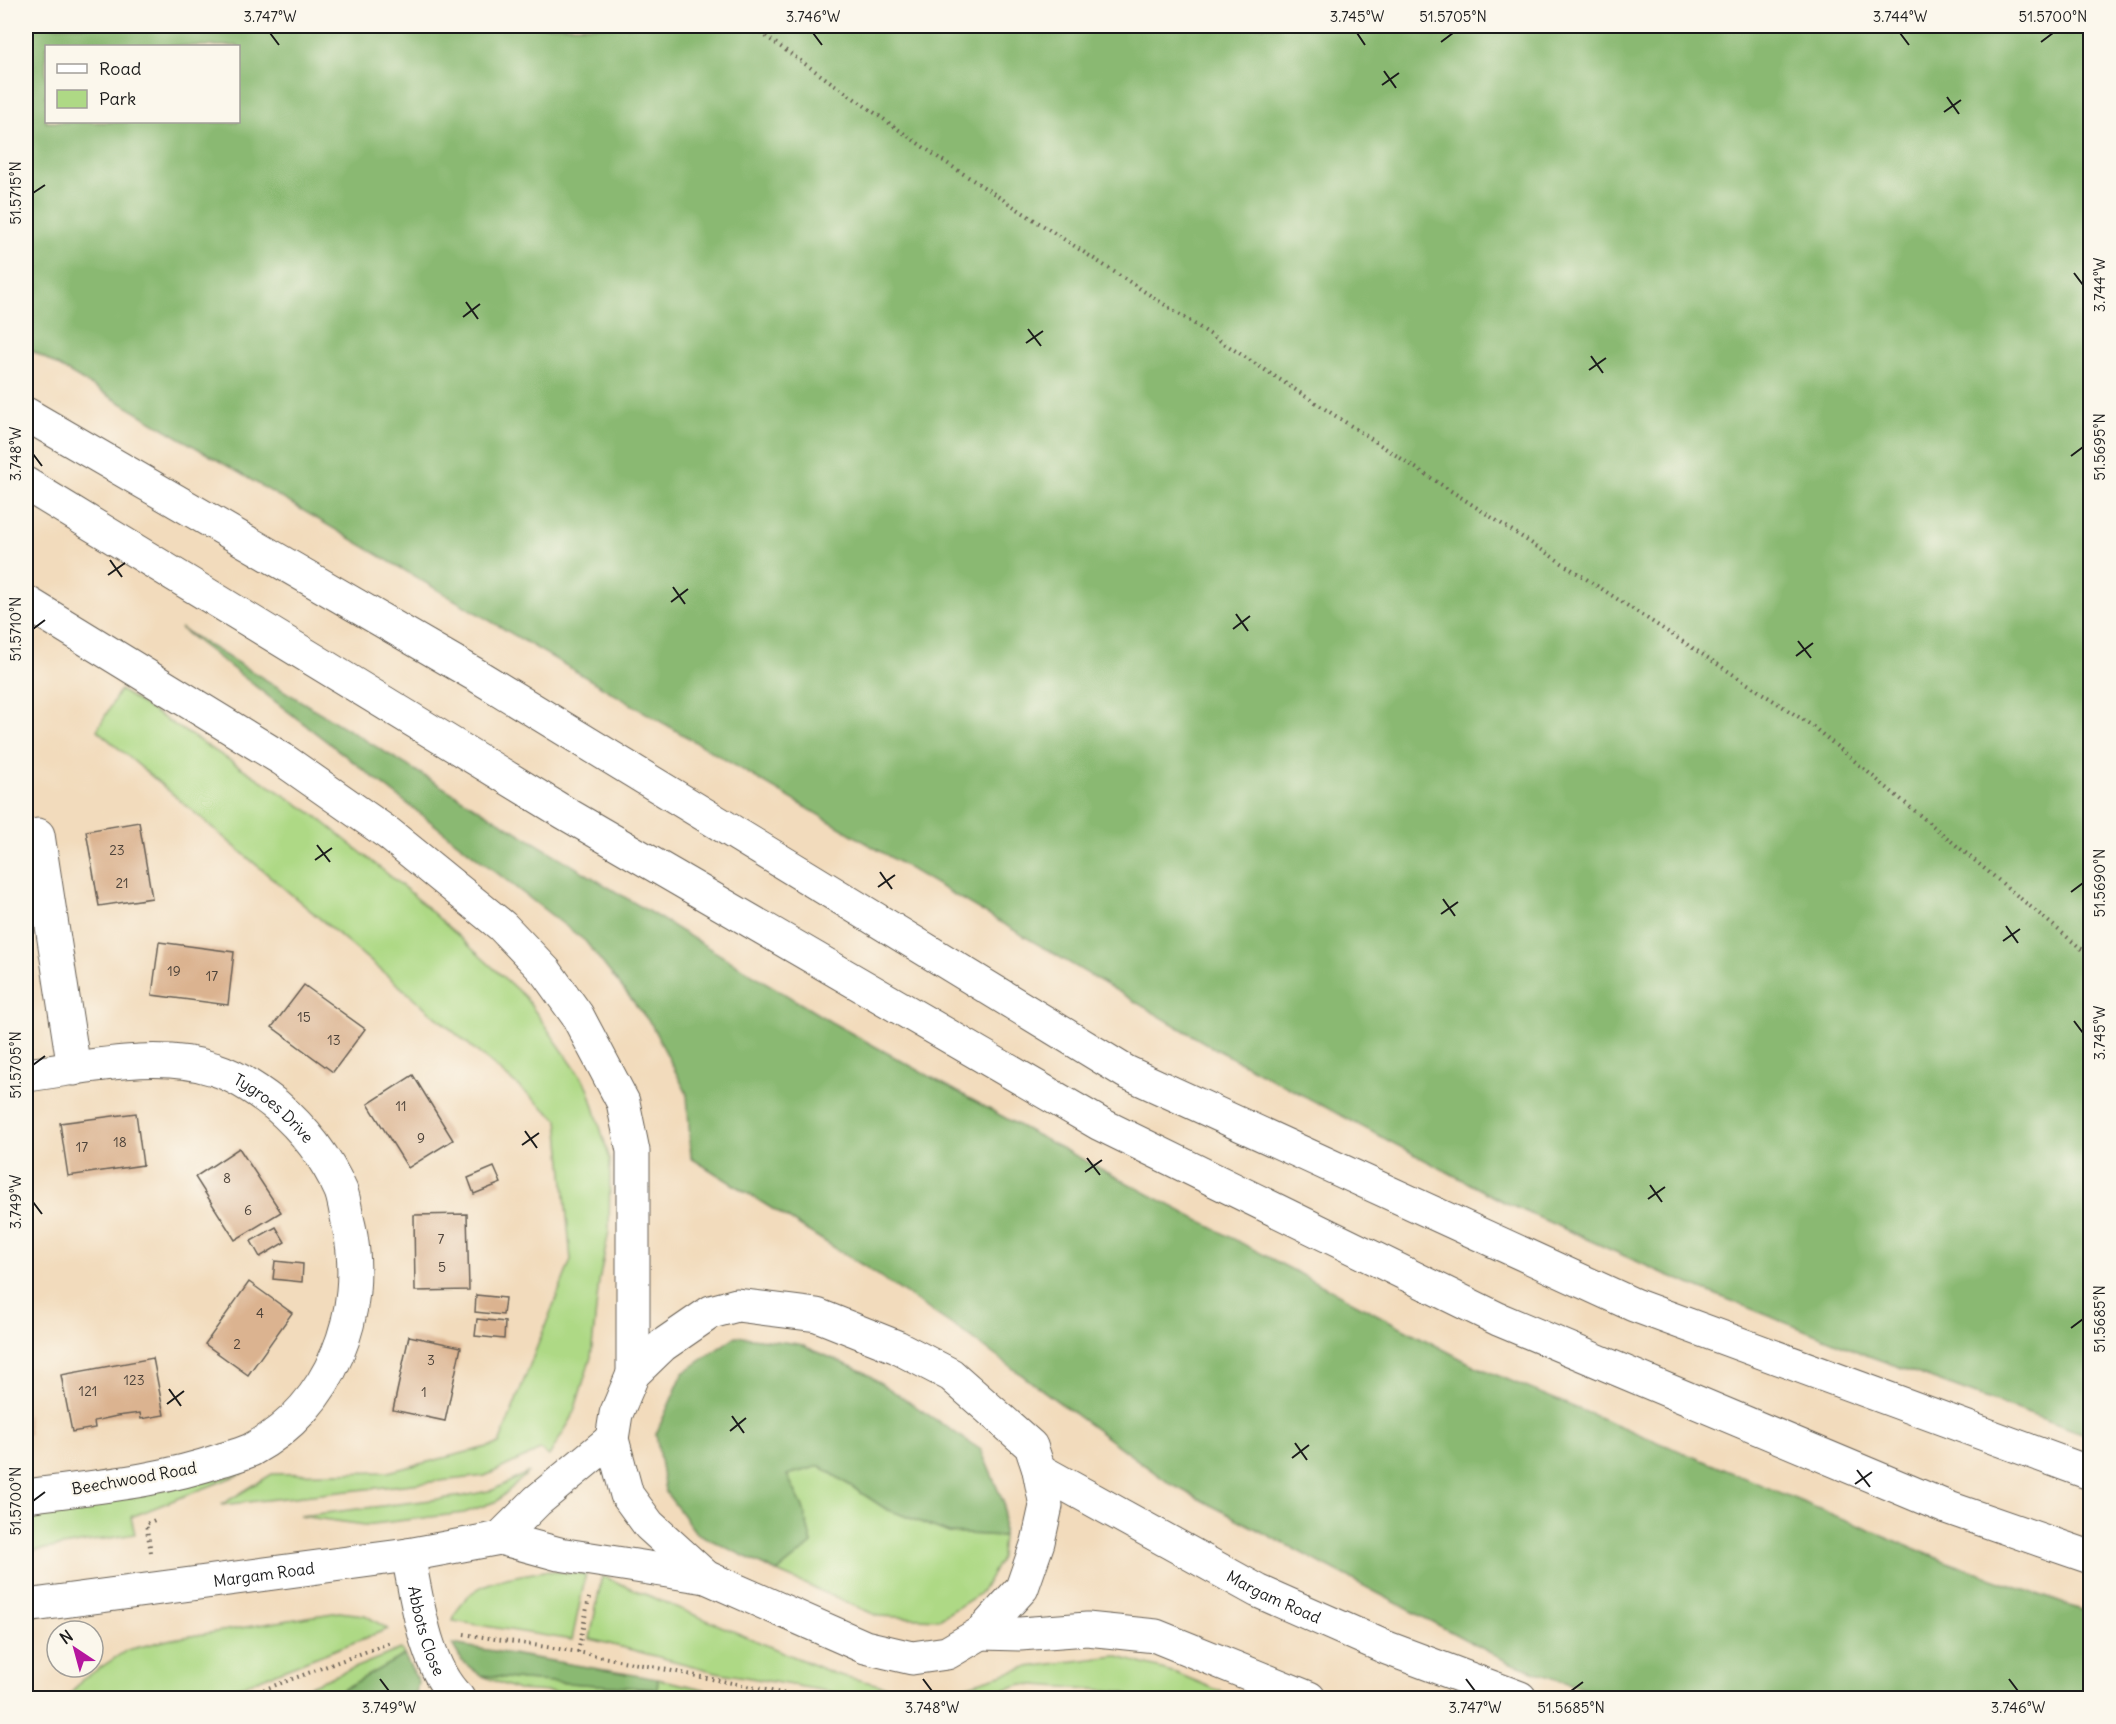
<svg xmlns="http://www.w3.org/2000/svg" width="2116" height="1724" viewBox="0 0 2116 1724" font-family="Delius,sans-serif">
<rect width="100%" height="100%" fill="#fbf7ec"/>
<filter id="ink" filterUnits="userSpaceOnUse"><feTurbulence type="fractalNoise" baseFrequency=".0167" numOctaves="2"/><feDisplacementMap in="SourceGraphic" scale="12" xChannelSelector="R" yChannelSelector="G"/><feConvolveMatrix kernelMatrix="1 2 1 2 8 2 1 2 1" color-interpolation-filters="sRGB"/></filter>
<filter id="wash" filterUnits="userSpaceOnUse"><feTurbulence type="fractalNoise" baseFrequency=".008" numOctaves="4" result="noise"/><feDisplacementMap in="SourceGraphic" scale="24" xChannelSelector="R" yChannelSelector="G"/><feGaussianBlur stdDeviation="1.35" result="paint"/><feColorMatrix in="noise" values="0 0 0 0 0 0 0 0 0 0 0 0 0 0 0 0 0 1.4 0 .05"/><feComposite in="paint" operator="in"/></filter>
<g filter="url(#wash)">
<rect width="100%" height="100%" fill="#f2dbbc"/>
<path fill="#aed985" stroke="#657a50" stroke-width="1.5" d="M120 690 312 813 411 893 525 997 588 1087 610 1160 609 1231 599 1281 591 1357 572 1418 549 1456 540 1450 485 1476 221 1505 272 1474 388 1472 499 1444 571 1260 558 1120 97 730Z
M820 1466 886 1509 949 1533 1003 1536 1001 1558 981 1593 939 1619 878 1616 777 1572 812 1544 803 1507 787 1475Z
M529 1472 497 1501 464 1513 365 1525 300 1516 464 1496 493 1490Z
M243 1473 131 1517 135 1534 26 1552V1517Z
M544 1571 586 1574 572 1640 453 1621C465 1580 508 1578 544 1571Z
M602 1576 835 1674 896 1689H955L1027 1667 1115 1656 1176 1673 1237 1698H1142L1117 1691 1022 1684 976 1698H867L716 1672 590 1639Z
M339 1612 365 1615 388 1629 211 1698H67L82 1680 127 1650 172 1639Z
M401 1649 404 1655 328 1698H280Z
M480 1675 523 1680 657 1689 658 1679 744 1698H641L518 1690Z"/>
<path fill="#8ab972" stroke="#536a47" stroke-width="1.5" fill-rule="evenodd" d="M26 26H2090V1436L1869 1356 1667 1275 1504 1202 1212 1047 26 347ZM46 46H238V122H46Z
M180 628 831 1022 1027 1130 1475 1366 1942 1560 2090 1613V1698H1610L1508 1662 1169 1483 970 1337 867 1268 691 1158 687 1094 651 1024 585 941Z
M736 1336 799 1344 864 1372 981 1450 1004 1504 1003 1536 949 1533 886 1509 820 1466 787 1475 803 1507 812 1544 777 1572 696 1533 665 1491 656 1434 683 1373Z
M452 1644 658 1679 657 1689 523 1680 480 1675 462 1661Z
M404 1655 418 1681 416 1694 408 1698H328Z"/>
<g id="blocks">
<path fill="#dbb390" d="M139 822 152 898 99 906 86 831Z
M159 942 234 952 228 1005 152 995Z
M304 985 365 1029 333 1072 272 1027Z
M413 1075 453 1140 408 1168 368 1104Z
M136 1113 143 1165 68 1176 60 1123Z
M239 1148 281 1212 235 1240 195 1177Z
M494 1167 501 1183 474 1194 468 1178Z
M467 1214 469 1290 415 1291 414 1215Z
M276 1227 285 1242 260 1257 251 1241Z
M275 1261 303 1264 302 1282 273 1279Z
M249 1282 292 1313 248 1375 205 1344Z
M476 1295 505 1298 503 1315 475 1312Z
M477 1319 505 1322 504 1339 475 1336Z
M409 1336 461 1347 445 1421 393 1410Z
M153 1358 164 1415 141 1419 140 1413 117 1416 94 1421 95 1428 72 1432 61 1375Z
M27 1414 30 1434 26 1435V1415Z"/>
</g>
</g>
<g filter="url(#ink)">
<use href="#blocks" fill-opacity="0" stroke="#675f54" stroke-width="1.5"/>
<g fill="none" stroke-linecap="round" stroke-linejoin="round">
<g stroke="#675f54" stroke-width="35">
<g id="street">
<path d="M38 835 74 1069"/>
<path id="s1" d="M26 1075C84 1068 157 1050 214 1069 237 1076 257 1090 276 1105 304 1129 326 1157 341 1191 345 1202 346 1215 349 1226 368 1313 331 1407 251 1450 242 1454 231 1457 221 1460 158 1482 91 1487 26 1496"/>
<path id="s2" d="M408 1555C417 1599 425 1667 458 1698"/>
</g>
</g>
<g stroke="#675f54" stroke-width="35">
<g id="primary">
<path d="M737 1305 817 1315 897 1347 951 1375 1031 1446 1039 1470 1046 1506 1038 1542 1022 1588 981 1633 947 1653 912 1658 865 1647 706 1577 649 1525 627 1495 612 1439 616 1414 633 1374 663 1345 711 1312Z"/>
<path id="s3" d="M1039 1470 1258 1591 1387 1648 1520 1698"/>
<path d="M500 1538 537 1501 612 1439"/>
<path id="s4" d="M26 1606 408 1555 500 1538 559 1554 706 1577"/>
<path d="M981 1633 1020 1634 1087 1629 1156 1636 1309 1698"/>
</g>
</g>
<g stroke="#675f54" stroke-width="35">
<path id="highway" d="M26 414 476 675 1126 1072 1634 1305 2090 1473
M26 484 565 813 1100 1124 1498 1319 1946 1507 2090 1557
M26 602 282 759 389 834 502 926 546 972 577 1015 623 1102 633 1151V1374"/>
</g>
<path stroke="#675f54" stroke-width="4" stroke-dasharray="1.5 4.5" stroke-linecap="butt" d="M751 26 939 158 1811 725 2090 956
M151 1552 146 1524 157 1519
M464 1634 578 1652 806 1698
M578 1652 589 1598
M241 1698 389 1643"/>
<use href="#street" stroke="#fff" stroke-width="33"/>
<use href="#primary" stroke="#fff" stroke-width="33"/>
<use href="#highway" stroke="#fff" stroke-width="33"/>
</g>
</g>
<path fill="none" stroke="#1c1c1c" stroke-width="2" d="M270 33 279 45M813 33 822 45M1357 33 1365 45M1900 33 1909 45M1441 42 1453 33M2041 42 2053 33M1384 71 1396 88M1382 85 1399 73M1947 97 1959 114M1944 112 1961 100M33 193 45 185M2074 273 2083 285M466 302 478 319M463 317 480 304M1028 329 1041 346M1026 343 1043 331M1591 356 1603 373M1589 370 1606 358M33 454 42 466M2071 456 2083 447M110 560 122 577M108 575 125 563M673 587 685 604M671 602 688 589M1236 614 1248 631M33 629 45 620M1233 629 1250 616M1798 641 1811 658M1796 656 1813 643M317 845 330 862M315 860 332 848M880 872 892 889M878 887 895 875M2071 892 2083 883M1443 899 1455 916M1441 914 1458 902M2006 926 2018 943M2003 941 2020 929M2074 1021 2083 1033M33 1065 45 1056M525 1131 537 1148M522 1145 539 1133M1087 1158 1100 1175M1085 1172 1102 1160M1650 1185 1662 1202M1648 1199 1665 1187M33 1202 42 1214M2071 1328 2083 1319M169 1389 181 1406M167 1404 184 1391M732 1416 744 1433M730 1431 746 1418M1295 1443 1307 1460M1292 1458 1309 1445M1857 1470 1870 1487M1855 1484 1872 1472M33 1501 45 1492M380 1679 389 1691M923 1679 932 1691M1466 1679 1475 1691M2009 1679 2018 1691M1571 1691 1583 1682"/>
<g text-anchor="middle" dominant-baseline="central" stroke-width="4.5" stroke-linejoin="round" paint-order="stroke">
<g font-size="14" fill="#4c4239">
<text x="117" y="850">23</text>
<text x="122" y="883">21</text>
<text x="174" y="971">19</text>
<text x="212" y="976">17</text>
<text x="304" y="1017">15</text>
<text x="334" y="1040">13</text>
<text x="401" y="1106">11</text>
<text x="421" y="1138">9</text>
<text x="120" y="1142">18</text>
<text x="82" y="1147">17</text>
<text x="227" y="1178">8</text>
<text x="248" y="1210">6</text>
<text x="441" y="1239">7</text>
<text x="442" y="1267">5</text>
<text x="260" y="1313">4</text>
<text x="237" y="1344">2</text>
<text x="431" y="1360">3</text>
<text x="134" y="1380">123</text>
<text x="88" y="1391">121</text>
<text x="424" y="1392">1</text>
</g>
<g font-size="16" fill="#1c1c1c" stroke="#fbf7ec">
<text stroke="none"><textPath href="#s1" startOffset="262">Tygroes Drive</textPath></text>
<text transform="translate(134 1478) rotate(-10)">Beechwood Road</text>
<text stroke="none"><textPath href="#s4" startOffset="240">Margam Road</textPath></text>
<text stroke="none"><textPath href="#s3" startOffset="267">Margam Road</textPath></text>
<text stroke="none"><textPath href="#s2" startOffset="78">Abbots Close</textPath></text>
</g>
</g>
<rect width="2116" height="1724" fill="none" stroke="#fbf7ec" stroke-width="66"/>
<rect x="45" y="45" width="195" height="78" fill="#fbf7ec" stroke="#a29f99" stroke-width="1.5"/>
<rect x="57" y="64" width="30" height="9" fill="#ffffff" stroke="#a29f99" stroke-width="1.5"/>
<text x="99" y="75" font-size="18" fill="#1c1c1c">Road</text>
<rect x="57" y="90" width="30" height="18" fill="#aed985" stroke="#a29f99" stroke-width="1.5"/>
<text x="99" y="105" font-size="18" fill="#1c1c1c">Park</text>
<g transform="translate(75 1649) rotate(324)"><circle r="28" fill="#fbf7ec" stroke="#a29f99" stroke-width="1.5"/>
<path d="M0-4.5L10 22L0 15L-10 22Z" fill="#b5179e"/>
<text y="-9" font-size="16" font-weight="bold" text-anchor="middle" fill="#1c1c1c">N</text>
</g>
<rect x="33" y="33" width="2050" height="1658" fill="none" stroke="#1c1c1c" stroke-width="2"/>
<g font-size="15" text-anchor="middle" fill="#1c1c1c">
<text x="270" y="22">3.747°W</text>
<text x="813" y="22">3.746°W</text>
<text x="1357" y="22">3.745°W</text>
<text x="1453" y="22">51.5705°N</text>
<text x="1900" y="22">3.744°W</text>
<text x="2053" y="22">51.5700°N</text>
<text transform="translate(16 193) rotate(-90)" y="5">51.5715°N</text>
<text transform="translate(2100 285) rotate(-90)" y="5">3.744°W</text>
<text transform="translate(2100 447) rotate(-90)" y="5">51.5695°N</text>
<text transform="translate(16 454) rotate(-90)" y="5">3.748°W</text>
<text transform="translate(16 629) rotate(-90)" y="5">51.5710°N</text>
<text transform="translate(2100 883) rotate(-90)" y="5">51.5690°N</text>
<text transform="translate(2100 1033) rotate(-90)" y="5">3.745°W</text>
<text transform="translate(16 1065) rotate(-90)" y="5">51.5705°N</text>
<text transform="translate(16 1202) rotate(-90)" y="5">3.749°W</text>
<text transform="translate(2100 1319) rotate(-90)" y="5">51.5685°N</text>
<text transform="translate(16 1501) rotate(-90)" y="5">51.5700°N</text>
<text x="389" y="1713">3.749°W</text>
<text x="932" y="1713">3.748°W</text>
<text x="1475" y="1713">3.747°W</text>
<text x="1571" y="1713">51.5685°N</text>
<text x="2018" y="1713">3.746°W</text>
</g>
</svg>
